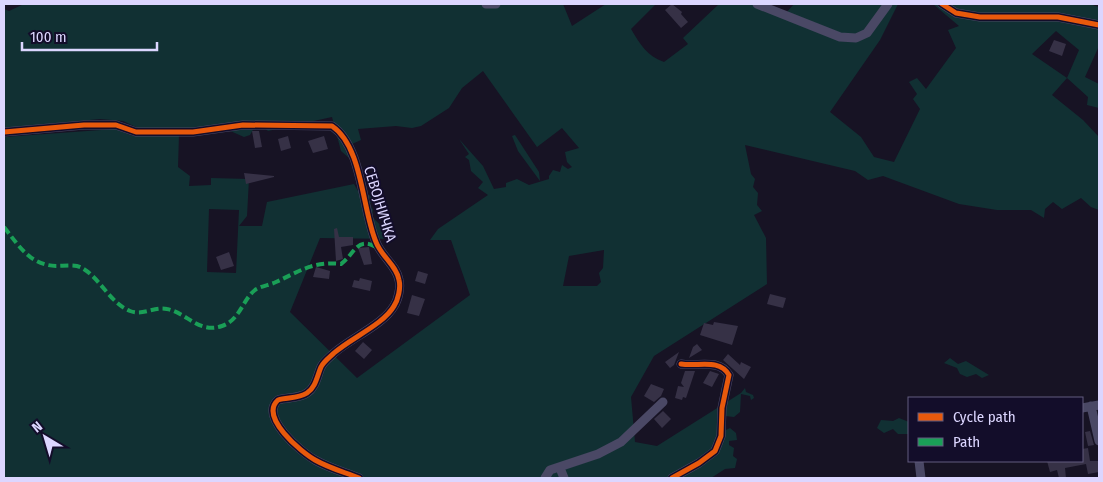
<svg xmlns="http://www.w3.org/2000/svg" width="1103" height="482" viewBox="0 0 1103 482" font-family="'Fira Sans Condensed',sans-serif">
<rect width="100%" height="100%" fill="#171324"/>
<path fill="#113033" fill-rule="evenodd" d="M24 4H563L572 26 606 4H656L631 29C640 44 647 56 664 62L688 44 683 38 719 4H765L786 13 794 4H898L880 40 830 112 861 137 874 157 894 162 920 109 913 99 917 94 909 82 917 78 926 89 956 48 948 30 959 26 933 4H1089L1099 7V46L1085 77 1099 84V108L1087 105 1088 97 1067 78 1052 95 1083 120 1099 137V210L1091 207 1081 198 1062 209 1053 202 1045 209 1044 218 1031 210H997L959 204 883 176 868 180 855 171 745 145 751 174 755 179 753 187 758 193 757 205 762 211 754 215 766 238 767 284 654 356 631 397 635 442 657 446 741 393 745 388 746 392 753 395 754 398 751 400 750 396 741 394 740 412 734 417 725 416 726 430 730 428 736 433 737 440 729 441V445L734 448 733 456 737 459 735 468 725 469 711 478H4V137L115 129 133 136 179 135 138 128 123 121 100 119 4 128V9L9 11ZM1056 31 1079 50 1067 78 1032 54ZM483 71 537 147 562 128 579 148 565 152 567 162 572 167 568 169 562 165 560 172 553 170 549 176V179L529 185 517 179 506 183V187L494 189 483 166 459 139 469 154 465 157 469 160 471 171 483 182 478 188 488 195 438 229 430 240H451L470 295 357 378 290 312 320 238 395 239 372 217 373 210 370 204 374 197 358 191 354 184 267 202 262 226H239L247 216 249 179 211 178V185L189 186 190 176 178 167 179 135 228 130 244 137 250 135 258 121 268 131 332 117 341 151 349 158 352 144 361 140 358 129 396 126 412 128 421 126 449 108 462 88ZM209 209 239 210 236 273 207 272ZM604 250 603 268 599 273 601 282 597 286H563L569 256Z
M515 135 539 172 540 181 518 151 512 136Z
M950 358 958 364 966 361 989 375 982 378 976 374 967 377 960 374 957 368 944 363Z
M899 418 909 422V434H898L893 429 884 433 877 428 881 420 893 421Z"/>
<path fill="#363146" d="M672 4 682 12 681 14 688 22 681 28 665 10Z
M1054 40 1066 44 1062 56 1049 51Z
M252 131H259L262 147 255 148Z
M288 136 291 148 281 151 278 139Z
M324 136 328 149 313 153 308 141Z
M244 173 274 176V177L246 184Z
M337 228 339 237H353V245L341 247 343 259 336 261 334 229Z
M369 247 372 264 364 265 358 248Z
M229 252 234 266 221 270 216 257Z
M316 267 330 271 329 279 313 277Z
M418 271 428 274 425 284 415 281Z
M360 278 372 281 370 291 352 287 354 280 359 281Z
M770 294 786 298 783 308 767 304Z
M412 295 425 299 419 316 407 313Z
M714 322 738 326 732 345 700 335 704 323 713 325Z
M363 342 372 350 364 359 355 351Z
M697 344 702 350 689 358 693 347Z
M679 352 674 365 670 368 665 362Z
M728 354 740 365 741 362 751 367 744 379 723 360Z
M685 371H695L686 398 683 397 682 400 675 398 678 386 684 387 681 383Z
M710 371 719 374 712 387 703 383Z
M651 384 664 389 661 396 654 402 644 396Z
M663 411 671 419 662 428 654 419Z
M1090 431 1094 445 1088 446 1085 432Z
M1088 448 1090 461H1099V472L1088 474 1086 464 1065 468 1066 478H1059L1057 470 1050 472 1047 461H1082V449Z"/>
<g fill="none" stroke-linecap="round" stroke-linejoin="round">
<path stroke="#4a4865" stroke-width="9" d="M486 4H496
M757 4 840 37 856 38 867 33 888 4
M942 4 956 13 980 17H1058L1099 25
M4 132 84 125H116L136 132H193L243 125 332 126C363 147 362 210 376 242 381 256 397 266 399 280 401 288 398 300 394 306 384 324 351 338 334 353 330 357 324 361 321 367 317 376 316 387 307 393 298 399 287 397 278 400 259 417 301 452 315 460 329 468 344 472 359 478
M1091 406 1099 441
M1082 408 1099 405
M919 461 921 478
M560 468 564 478
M545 478 550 470 598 454 621 442 663 402
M672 478 699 463 715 451 721 436 722 408 729 375C719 358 698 367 681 364"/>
<path stroke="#1a9f57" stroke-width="4" stroke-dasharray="8 4" stroke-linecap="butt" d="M4 227C19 246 30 265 56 266 64 266 76 264 82 268 100 278 110 303 130 311 143 316 155 306 167 309 187 313 199 334 222 326 240 320 243 299 255 290 261 286 270 285 276 282 300 271 313 261 341 264 355 254 357 234 379 249"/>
<g stroke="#130d2a" stroke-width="8">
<path id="cycleway" d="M942 4 956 13 980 17H1058L1099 25
M4 132 84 125H116L136 132H193L243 125 332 126C363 147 362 210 376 242 381 256 397 266 399 280 401 288 398 300 394 306 384 324 351 338 334 353 330 357 324 361 321 367 317 376 316 387 307 393 298 399 287 397 278 400 259 417 301 452 315 460 329 468 344 472 359 478
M672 478 699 463 715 451 721 436 722 408 729 375C719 358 698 367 681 364"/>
</g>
<use href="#cycleway" stroke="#e8590c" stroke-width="5"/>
</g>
<g text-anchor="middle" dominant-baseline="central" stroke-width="4" stroke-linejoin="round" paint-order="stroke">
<g font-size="15" fill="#dcd6ff" stroke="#130d2a">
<text transform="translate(380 204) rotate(73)">СЕВОЈНИЧКА</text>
</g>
</g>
<rect width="1103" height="482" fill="none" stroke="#dcd6ff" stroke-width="10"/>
<rect x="908" y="397" width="175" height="65" fill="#130d2a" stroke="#635d7f"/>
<rect x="918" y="413" width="25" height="8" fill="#e8590c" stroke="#635d7f"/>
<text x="953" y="422" font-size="15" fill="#dcd6ff">Cycle path</text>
<rect x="918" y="438" width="25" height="8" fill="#1a9f57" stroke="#635d7f"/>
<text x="953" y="447" font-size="15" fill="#dcd6ff">Path</text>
<g transform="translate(45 437) rotate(322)" stroke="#130d2a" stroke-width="4" paint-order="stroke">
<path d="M0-4L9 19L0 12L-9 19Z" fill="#dcd6ff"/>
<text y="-8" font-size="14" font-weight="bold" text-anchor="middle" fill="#dcd6ff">N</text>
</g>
<path d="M22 42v8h135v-8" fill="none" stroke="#dcd6ff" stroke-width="2.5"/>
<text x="30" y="42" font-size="15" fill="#dcd6ff" stroke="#130d2a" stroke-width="4" paint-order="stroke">100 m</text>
</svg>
